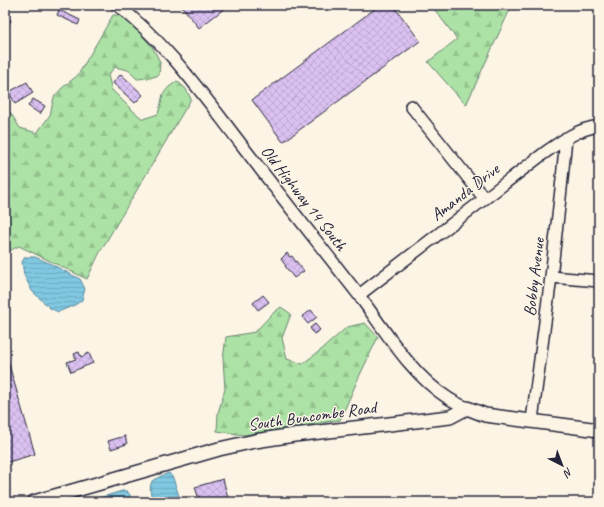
<svg xmlns="http://www.w3.org/2000/svg" width="604" height="507" viewBox="0 0 604 507" font-family="Caveat,sans-serif">
<defs>
<pattern id="forest-firs" width="22" height="20" patternUnits="userSpaceOnUse"><rect width="22" height="20" fill="#ace2a5"/><path d="M5 1l3.5 6h-7zM16 11l3.5 6h-7z" fill="#94c28f"/></pattern>
<pattern id="water-rules" width="6" height="5" patternUnits="userSpaceOnUse"><rect width="6" height="5" fill="#80c8e1"/><path d="M0 2.5h6" fill="none" stroke="#6eacc2"/></pattern>
<pattern id="building-cross-hatch" width="8" height="8" patternUnits="userSpaceOnUse"><rect width="8" height="8" fill="#dbc1f1"/><path d="M0 0l8 8M0 8l8-8" fill="none" stroke="#bca6d0"/></pattern>
</defs>
<rect width="100%" height="100%" fill="#fcf5e5"/>
<filter id="ink" filterUnits="userSpaceOnUse"><feTurbulence type="fractalNoise" baseFrequency=".025" numOctaves="2"/><feDisplacementMap in="SourceGraphic" scale="8" xChannelSelector="R" yChannelSelector="G"/><feConvolveMatrix kernelMatrix="1 2 1 2 8 2 1 2 1" color-interpolation-filters="sRGB"/></filter>
<g filter="url(#ink)">
<path fill="url(#forest-firs)" stroke="#678270" d="M431 5H512L466 105 428 62 457 39Z
M113 15H119L135 27 153 48 160 62 159 75 150 78 137 79 128 70 115 67 108 75 112 90 132 110 143 119 158 114 161 103 163 94 169 87 177 81 186 89 191 99 100 252 87 279 19 246 5 253V107L10 112 20 128 37 133 50 115 54 97 62 88 78 75Z
M281 307 291 314 282 338 287 359 302 364 321 350 347 327 365 323 378 337 358 379 340 420 244 435 217 431 218 413 225 389 223 359 226 337 255 332 272 314Z"/>
<path fill="url(#water-rules)" stroke="#5a869f" d="M25 257H35L49 263 80 279 85 289 82 300 75 305 58 312 50 308 32 291 24 275 22 262Z
M169 473 173 478 181 502H154C150 494 149 488 152 481L161 476Z
M122 491H127L130 495V498L122 502H86Z"/>
<path fill="url(#building-cross-hatch)" stroke="#22223b" d="M181 5H229L199 28Z
M380 5H393L420 41 283 142 252 100Z
M59 10 80 20 78 25 57 15Z
M5 17 11 20 7 29 5 28Z
M121 74 143 95 135 103 113 83Z
M27 82 33 93 15 104 9 92Z
M33 99 45 106 40 114 28 106Z
M287 253 290 257 292 256 296 262V261L304 271 294 278 285 266H286L281 259Z
M263 295 269 302 258 310 253 303Z
M311 310 317 317 308 324 302 317Z
M315 324 320 330 314 334 310 328Z
M5 351 35 454 5 463Z
M79 352 81 357 89 353 93 363 71 372 67 362 76 359 74 354Z
M125 436 127 444 111 449 108 441Z
M223 479 229 502H200L195 487Z"/>
<g fill="none" stroke-linecap="round" stroke-linejoin="round">
<g stroke="#22223b" stroke-width="14">
<path id="minor" d="M117 5C167 43 203 95 241 144 279 194 319 244 358 294 384 329 411 375 448 398 454 402 461 405 467 408
M411 106 484 198
M551 277 599 281
M359 295 543 154C560 142 577 129 599 126
M532 420 551 277 561 189 566 138"/>
</g>
<g stroke="#22223b" stroke-width="16">
<path id="major" d="M34 502 219 449 255 441 294 435 450 417 467 408 485 415 599 430"/>
</g>
<use href="#minor" stroke="#fcf5e5" stroke-width="11"/>
<use href="#major" stroke="#fcf5e5" stroke-width="13"/>
</g>
</g>
<g text-anchor="middle" dominant-baseline="central" stroke-width="3" stroke-linejoin="round" paint-order="stroke">
<g font-size="17" fill="#22223b" stroke="#fcf5e5">
<text transform="translate(465 192) rotate(-38)">Amanda Drive</text>
<text transform="translate(304 198) rotate(52)">Old Highway 14 South</text>
<text transform="translate(534 277) rotate(-83)">Bobby Avenue</text>
<text transform="translate(312 416) rotate(-8)">South Buncombe Road</text>
</g>
</g>
<rect width="604" height="507" fill="none" stroke="#fcf5e5" stroke-width="20"/>
<rect x="10" y="10" width="584" height="487" fill="none" stroke="#22223b" stroke-width="1.5" filter="url(#ink)"/>
<g transform="translate(562 465) rotate(138)" stroke="#fcf5e5" stroke-width="3" paint-order="stroke">
<path d="M0-3L7 15L0 10L-7 15Z" fill="#22223b"/>
<text y="-6" font-size="11" font-weight="bold" text-anchor="middle" fill="#22223b">N</text>
</g>
</svg>
